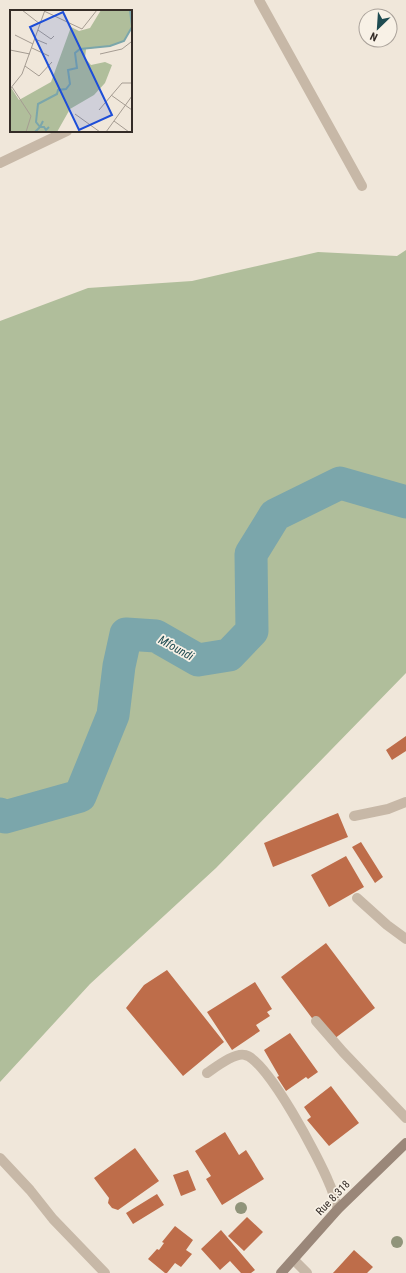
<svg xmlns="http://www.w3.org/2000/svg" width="406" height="1273" viewBox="0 0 406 1273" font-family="'Roboto Condensed',sans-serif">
<rect width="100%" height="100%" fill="#f0e7da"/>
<path fill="#b0be9b" d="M406 250V673L216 868 90 984 0 1082V321L88 288 192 281 318 252 397 256Z"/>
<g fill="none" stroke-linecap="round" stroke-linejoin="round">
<path stroke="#7ba6ab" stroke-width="33" d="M0 814 5 817 80 796 113 715 119 666 126 634 156 636 198 660 229 655 252 631 251 554 275 515 340 483 406 502"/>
</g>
<path fill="#be6d4a" d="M406 736V751L392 760 386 750Z
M338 813 348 837 273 867 264 843Z
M361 842 383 877 375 883 352 847Z
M346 856 364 887 329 907 311 875Z
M326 943 375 1008 330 1042 281 977Z
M167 970 224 1042 183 1076 126 1008 144 985Z
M255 982 272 1009 267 1012 270 1016 256 1025 260 1031 232 1050 207 1012Z
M290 1033 318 1072 308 1079 306 1077 286 1091 277 1077 279 1076 264 1050Z
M331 1086 359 1123 329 1146 307 1120 311 1117 304 1107Z
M225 1132 239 1155 246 1150 264 1179 222 1205 206 1179 211 1176 195 1151Z
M135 1148 159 1181 118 1210 112 1208 108 1203 109 1198 94 1178Z
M188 1170 196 1190 181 1196 173 1175Z
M157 1194 164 1205 133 1224 126 1213Z
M247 1217 263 1232 244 1251 228 1236Z
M175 1226 193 1240 186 1250 192 1254 181 1267 175 1263 167 1273H165L148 1259 157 1249 159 1250 164 1243 162 1242Z
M221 1230 255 1270 251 1273H241L230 1261 220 1270 201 1249Z
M354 1250 373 1267 367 1273H333Z"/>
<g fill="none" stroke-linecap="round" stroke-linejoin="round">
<path stroke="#c7b8a7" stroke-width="10" d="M259 0 362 186
M0 163 67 131
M354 816 388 809 406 802
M357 898 387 925 406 939
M316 1021 343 1052 406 1118
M207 1073C216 1067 235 1052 245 1055 267 1059 320 1160 329 1183 333 1191 335 1201 338 1209
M0 1158 30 1190 53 1219 105 1273
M294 1260 307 1273"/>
<path stroke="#9a8779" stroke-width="10" d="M281 1273 338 1209 406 1143"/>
</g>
<g fill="#90947a">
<circle cx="241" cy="1208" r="6"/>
<circle cx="397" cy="1242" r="6"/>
</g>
<g text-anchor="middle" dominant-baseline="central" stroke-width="3.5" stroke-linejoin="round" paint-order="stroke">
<g font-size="11" fill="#342c27" stroke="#f8f1e6">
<text transform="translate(333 1198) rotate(-46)">Rue 8.318</text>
</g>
<g font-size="12" font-style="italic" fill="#1f4c52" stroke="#f8f1e6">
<text transform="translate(176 648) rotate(29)">Mfoundi</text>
</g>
</g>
<g transform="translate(10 10)">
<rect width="122" height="122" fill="#f0e7da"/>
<path d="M91 0H120L121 6 122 17 114 31 100 36 76 39 75 48 81 55 95 52 102 55 95 73 84 85 60 99 47 122H0V76L9 90 41 72 61 17 69 21 80 18Z" fill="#b0be9b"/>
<path fill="none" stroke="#7ba6ab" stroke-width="2" d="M33 111 30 117H34L36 120 39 117M25 122 30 117 26 112 28 94 47 84 48 80 56 79 60 74 58 60 67 58 65 43 70 39 100 36 114 31 122 17 120 0"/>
<path fill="none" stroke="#a59c92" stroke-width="1" d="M12 0 30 14M34 1 72 19 87 0M28 20 41 29 44 26M5 25 23 34M25 29 37 34M22 38 39 46M0 40 20 44M90 44 112 39 121 32M15 56 29 66 42 52M2 77 21 106 16 122M0 79 12 64 35 0M101 85 122 100M89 100 112 73H121M65 104 90 122M104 111 119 122M96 122 122 86"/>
<path fill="#1d4ed8" fill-opacity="0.15" stroke="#1d4ed8" stroke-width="2" d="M53 2 102 105 69 120 20 17Z"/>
<rect width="122" height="122" fill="none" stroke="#342c27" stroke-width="2"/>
</g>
<g transform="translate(378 28) rotate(205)"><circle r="19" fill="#f8f1e6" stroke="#aaa29a"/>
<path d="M0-3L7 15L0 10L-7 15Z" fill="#1f4c52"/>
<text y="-6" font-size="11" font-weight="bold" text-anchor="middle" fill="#342c27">N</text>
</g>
</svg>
